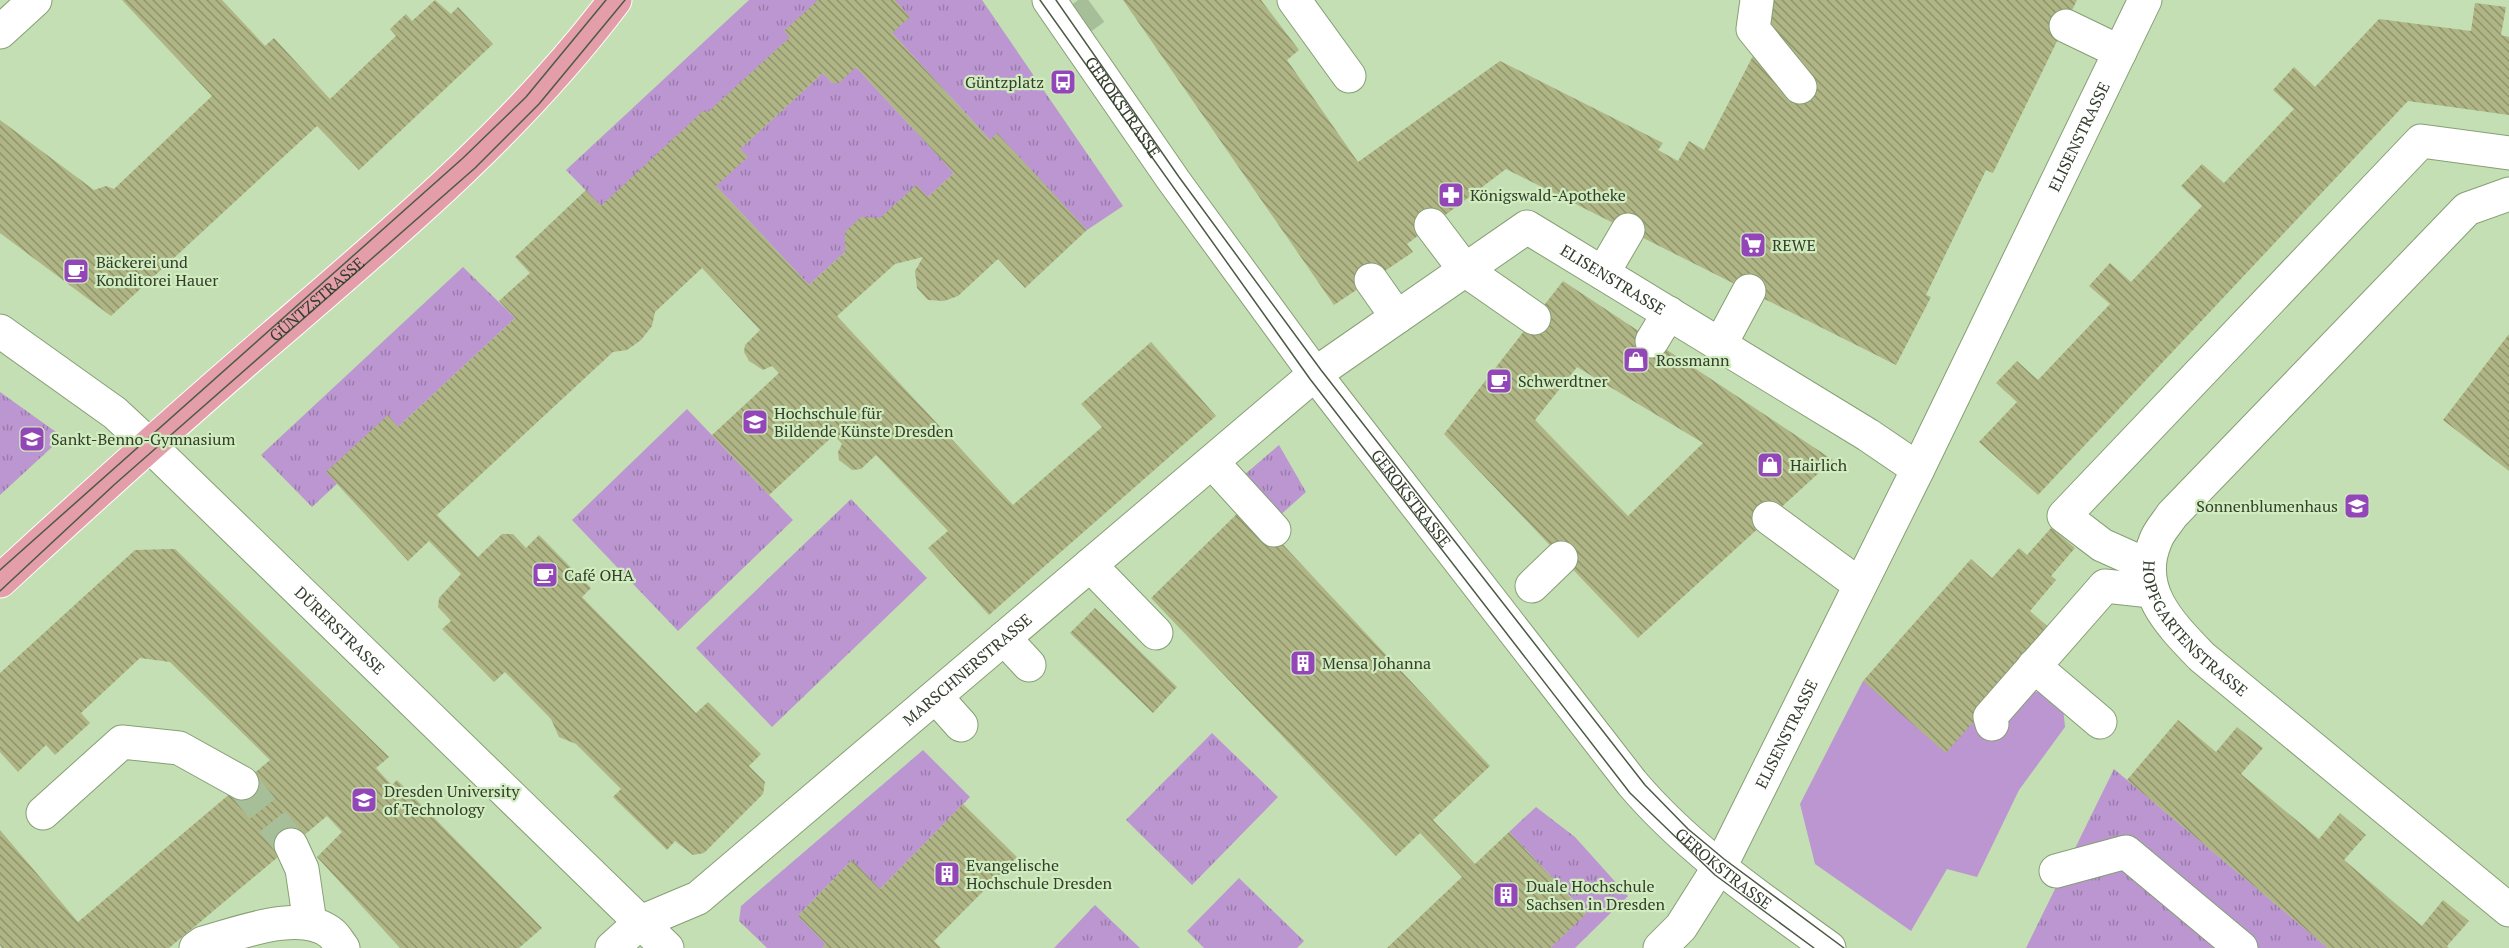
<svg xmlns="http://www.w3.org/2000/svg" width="2509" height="948" viewBox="0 0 2509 948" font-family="'PT Serif',serif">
<defs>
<pattern id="grass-tufts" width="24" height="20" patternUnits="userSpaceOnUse" patternTransform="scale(1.5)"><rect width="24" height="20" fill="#bc96d1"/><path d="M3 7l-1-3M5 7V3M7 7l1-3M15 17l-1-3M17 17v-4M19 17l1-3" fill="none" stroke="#997caa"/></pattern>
<pattern id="building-back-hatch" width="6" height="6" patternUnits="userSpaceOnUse" patternTransform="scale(1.5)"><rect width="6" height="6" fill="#afb585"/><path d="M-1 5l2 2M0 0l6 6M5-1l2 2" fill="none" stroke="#8f946d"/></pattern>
</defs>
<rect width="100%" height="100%" fill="#c4dfb3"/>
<path fill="url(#grass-tufts)" d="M749 0H982L1123 206 1087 230 990 140 892 33 707 113 601 206 566 170Z
M856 67 954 173 928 197 845 252 809 285 716 186 740 149 823 73 832 83Z
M463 267 515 318 312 507 261 455Z
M0 392 63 437 0 495Z
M687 409 793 520 678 631 572 520Z
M1279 445 1306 492 1267 527 1229 488Z
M851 499 927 578 772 727 696 648Z
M1212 733 1278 797 1192 885 1126 820Z
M923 750 970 797 880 889 851 861 798 916 826 944 822 948H767L739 921 741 906Z
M2114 769 2127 780 2328 948H2026Z
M1536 807 1575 837 1628 896 1575 948H1550L1586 913 1509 832Z
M1239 878 1304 941 1297 948H1204L1187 931Z
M1095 905 1140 948H1054Z"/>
<path fill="#bc96d1" d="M1863 681 1982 711 2026 692H2044L2063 707 2065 727 2019 790 1977 877 1947 869 1911 931 1815 864 1800 804Z"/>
<path fill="url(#building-back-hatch)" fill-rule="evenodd" d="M122 0H222L265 46 274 38 330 99 396 36 390 29 406 14 412 21 435 0 451 14 458 7 493 44 359 170 317 126 111 316 0 233V120L94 190 106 186 114 189 212 96Z
M818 0H895L910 17 892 33 990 140 997 133 1087 230 1025 288 998 259 958 296 944 301 928 300 917 288 915 271 923 257 895 264 837 316 1013 505 1102 427 1081 404 1151 342 1216 416 989 615 928 548 948 531 876 455 861 469 852 470 839 460 838 452 842 444 834 435 769 495 712 435 779 373 772 366 763 370 749 361 744 352 745 345 760 330 702 268 655 312 652 326 641 340 627 350 613 352 437 515 478 557 502 534H513L526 548 539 535 591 588 582 597 696 713 708 702 761 754 749 766 765 782 763 794 704 853 693 855 675 841 667 850 613 797 621 789 576 744 559 737 551 719 505 672 494 682 442 629 451 621 438 607 439 598 461 574 429 541 408 561 326 472 388 415 398 427 515 318 499 301 530 273 515 257 586 190 601 206 704 110 707 113 790 37 784 31ZM856 67 954 173 928 197 916 185 880 218 861 217 845 232V252L809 285 716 186 748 157 740 149 823 73 832 83H839Z
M1123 0H1261L1299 50 1287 60 1358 162 1500 61 1663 143 1658 150 1678 161 1689 141 1704 150 1767 29 1770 0H2077L1993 173 1986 170 1926 295 1931 297 1896 365 1506 169 1407 244 1413 252 1334 305Z
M2475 3 2506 7 2501 35 2509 37V115L2408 101 2038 495 1979 442 2017 402 1996 383 2017 361 2038 380 2110 304 2089 286 2110 263 2131 282 2202 206 2181 186 2202 164 2224 183 2294 109 2273 90 2294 67 2315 87 2379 19 2471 31Z
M1563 281 1833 460 1638 638 1444 434ZM1577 367 1703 443 1628 516 1535 420Z
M2509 334V471L2443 420Z
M1246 505 1490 766 1433 820 1475 864 1509 832 1586 914 1550 948H1387L1462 877 1420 833 1396 856 1151 598Z
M2051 528 2075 548 2051 576 2056 580 2030 611 2053 631 1946 753 1863 681 1971 559 1992 578 2019 548 2027 555Z
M175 549 389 757 376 768 386 779 392 785 397 780 542 928 519 948H400L317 857 342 832 327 816 169 948H2L0 945V830L78 922 270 760 170 662 140 658 81 713 90 723 55 755 46 745 18 772 0 752V673L135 550Z
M1095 608 1177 687 1153 713 1070 633Z
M2178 720 2216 752 2237 727 2263 748 2241 774 2319 839 2340 813 2366 835 2344 860 2422 926 2443 900 2469 921 2447 946 2449 948H2328L2127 780Z
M963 804 1017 857 934 941 941 948H822L826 944 798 916 852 860 880 889Z"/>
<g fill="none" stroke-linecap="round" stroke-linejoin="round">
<path stroke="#a7bf98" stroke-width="33" stroke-dasharray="33 16" stroke-linecap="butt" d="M1068 28 1106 0
M242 783 291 845"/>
<g stroke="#869f75" stroke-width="35">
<g id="minor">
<path id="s1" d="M1049 0 1174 181 1315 374 1632 783C1688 849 1760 898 1829 948"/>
<path d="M1294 0 1349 76"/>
<path d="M1757 0 1753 29 1800 87"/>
<path d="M2066 26 2120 52"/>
<path d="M0 32 35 0"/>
<path id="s2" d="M2509 194 2467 209 2172 515C2167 523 2158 532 2155 542 2135 590 2171 625 2202 657L2509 910"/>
<path d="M1431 225 1465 270 1534 318"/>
<path d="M1603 273 1628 230"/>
<path d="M1371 280 1397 317"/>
<path id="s3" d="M0 331 115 413 144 440 667 948"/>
<path d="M1652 341 1669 313"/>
<path d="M1720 345 1749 291"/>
<path d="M1212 462 1274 530"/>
<path d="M1769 518 1860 585"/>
<path d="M1090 565 1156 633"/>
<path d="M2149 566 2102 545 2064 516 2421 141 2509 153"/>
<path d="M1532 586 1561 558"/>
<path d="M1004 638 1029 665"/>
<path d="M2034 666 2100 722"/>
<path d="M936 697 961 725"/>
<path d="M1992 724 1990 717 2105 586 2151 591"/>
<path d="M43 813 122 742 179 748 242 783"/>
<path d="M291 845 302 869 310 923"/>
<path d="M2056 871 2126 852 2241 948"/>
<path d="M196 948 203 943C237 934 301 908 331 933 336 937 339 943 343 948"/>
<path id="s4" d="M612 948 641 922 698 898 1315 374 1527 227 1868 435 1918 469"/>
<path id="s5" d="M1660 948 1681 927 1724 859 1918 469 2145 0"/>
</g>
</g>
<g stroke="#fff" stroke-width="35">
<g id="major">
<path id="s6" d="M0 581C90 498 181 416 274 336 395 232 518 129 615 0"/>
</g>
</g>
<use href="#minor" stroke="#fff" stroke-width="33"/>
<use href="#major" stroke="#e39ea9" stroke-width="33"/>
<path stroke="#4d5a45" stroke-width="1.5" d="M1040 0 1310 379 1630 793 1715 875 1814 948
M1056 0 1179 177 1321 370 1645 785 1688 829 1724 859 1844 948
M0 570 463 158 526 97 606 0
M0 591 115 484 475 168 539 104 625 0"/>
</g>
<defs>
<g id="bus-square" transform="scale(1.35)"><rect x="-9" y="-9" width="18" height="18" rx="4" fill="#9346b8" stroke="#d1ecbf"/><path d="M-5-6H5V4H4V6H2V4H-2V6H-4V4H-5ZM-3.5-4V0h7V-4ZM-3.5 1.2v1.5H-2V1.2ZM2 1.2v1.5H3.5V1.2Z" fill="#fff"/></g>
<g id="pharmacy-square" transform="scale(1.35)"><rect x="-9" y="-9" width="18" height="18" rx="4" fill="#9346b8" stroke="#d1ecbf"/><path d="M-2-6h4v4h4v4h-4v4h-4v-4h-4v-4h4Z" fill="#fff"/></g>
<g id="supermarket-square" transform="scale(1.35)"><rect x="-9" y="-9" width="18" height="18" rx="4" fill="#9346b8" stroke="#d1ecbf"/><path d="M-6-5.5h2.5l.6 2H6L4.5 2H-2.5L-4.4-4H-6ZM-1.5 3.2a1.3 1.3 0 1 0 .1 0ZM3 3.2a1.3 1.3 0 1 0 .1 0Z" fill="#fff"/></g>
<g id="cafe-square" transform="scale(1.35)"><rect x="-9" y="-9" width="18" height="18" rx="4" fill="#9346b8" stroke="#d1ecbf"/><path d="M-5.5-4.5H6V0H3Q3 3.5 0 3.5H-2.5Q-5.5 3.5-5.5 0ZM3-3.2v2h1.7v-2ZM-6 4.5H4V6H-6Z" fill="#fff"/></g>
<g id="shop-square" transform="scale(1.35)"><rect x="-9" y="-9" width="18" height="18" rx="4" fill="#9346b8" stroke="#d1ecbf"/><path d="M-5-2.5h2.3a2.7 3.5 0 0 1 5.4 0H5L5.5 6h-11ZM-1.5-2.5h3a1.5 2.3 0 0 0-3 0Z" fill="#fff"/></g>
<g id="university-square" transform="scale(1.35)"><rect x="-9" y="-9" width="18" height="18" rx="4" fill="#9346b8" stroke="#d1ecbf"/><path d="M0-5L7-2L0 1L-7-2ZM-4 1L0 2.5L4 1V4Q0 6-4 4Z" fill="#fff"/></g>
<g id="school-square" transform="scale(1.35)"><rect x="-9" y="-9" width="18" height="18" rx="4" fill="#9346b8" stroke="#d1ecbf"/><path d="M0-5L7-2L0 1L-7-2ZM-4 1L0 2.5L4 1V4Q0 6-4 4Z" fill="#fff"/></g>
<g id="building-square" transform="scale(1.35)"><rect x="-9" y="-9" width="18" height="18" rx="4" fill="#9346b8" stroke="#d1ecbf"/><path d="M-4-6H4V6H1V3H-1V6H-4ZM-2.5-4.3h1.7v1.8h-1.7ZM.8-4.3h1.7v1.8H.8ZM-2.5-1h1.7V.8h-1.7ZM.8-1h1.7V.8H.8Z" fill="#fff"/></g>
</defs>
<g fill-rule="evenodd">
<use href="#bus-square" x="1063" y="82"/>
<use href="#pharmacy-square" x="1451" y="195"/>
<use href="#supermarket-square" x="1753" y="245"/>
<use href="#cafe-square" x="76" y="271"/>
<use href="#shop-square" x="1636" y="360"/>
<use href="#cafe-square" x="1499" y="381"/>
<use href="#university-square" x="755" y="422"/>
<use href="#school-square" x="32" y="439"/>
<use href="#shop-square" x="1770" y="465"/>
<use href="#school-square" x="2357" y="506"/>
<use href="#cafe-square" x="545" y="575"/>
<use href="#building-square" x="1303" y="663"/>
<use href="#university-square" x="364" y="800"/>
<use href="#building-square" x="947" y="874"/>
<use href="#building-square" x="1506" y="895"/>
</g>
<g text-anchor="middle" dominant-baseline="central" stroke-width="4.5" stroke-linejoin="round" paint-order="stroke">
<g font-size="16" fill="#333d2c" stroke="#d1ecbf" text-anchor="start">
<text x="1044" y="82" text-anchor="end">Güntzplatz</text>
<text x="1470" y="195">Königswald-Apotheke</text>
<text x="1772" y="245">REWE</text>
<text x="96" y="262">Bäckerei und<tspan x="96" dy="18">Konditorei Hauer</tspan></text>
<text x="1656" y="360">Rossmann</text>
<text x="1518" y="381">Schwerdtner</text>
<text x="774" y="413">Hochschule für<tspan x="774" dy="18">Bildende Künste Dresden</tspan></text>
<text x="51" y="439">Sankt-Benno-Gymnasium</text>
<text x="1790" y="465">Hairlich</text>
<text x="2338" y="506" text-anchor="end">Sonnenblumenhaus</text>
<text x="564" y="575">Café OHA</text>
<text x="1322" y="663">Mensa Johanna</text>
<text x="384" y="791">Dresden University<tspan x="384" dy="18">of Technology</tspan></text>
<text x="966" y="865">Evangelische<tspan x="966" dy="18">Hochschule Dresden</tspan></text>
<text x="1526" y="886">Duale Hochschule<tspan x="1526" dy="18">Sachsen in Dresden</tspan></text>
</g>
<g font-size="16" fill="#333d2c" stroke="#d1ecbf">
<text stroke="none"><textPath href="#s1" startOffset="130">GEROKSTRASSE</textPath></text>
<text stroke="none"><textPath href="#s5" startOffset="915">ELISENSTRASSE</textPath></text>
<text stroke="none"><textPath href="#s4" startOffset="1269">ELISENSTRASSE</textPath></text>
<text stroke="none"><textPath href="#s6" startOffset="424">GÜNTZSTRASSE</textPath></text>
<text stroke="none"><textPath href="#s1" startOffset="616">GEROKSTRASSE</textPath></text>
<text stroke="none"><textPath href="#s2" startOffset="606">HOPFGARTENSTRASSE</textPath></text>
<text stroke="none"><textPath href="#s3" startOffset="454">DÜRERSTRASSE</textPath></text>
<text stroke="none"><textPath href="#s4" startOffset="454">MARSCHNERSTRASSE</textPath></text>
<text stroke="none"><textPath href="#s5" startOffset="250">ELISENSTRASSE</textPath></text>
<text stroke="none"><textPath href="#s1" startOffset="1102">GEROKSTRASSE</textPath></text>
</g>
</g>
</svg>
